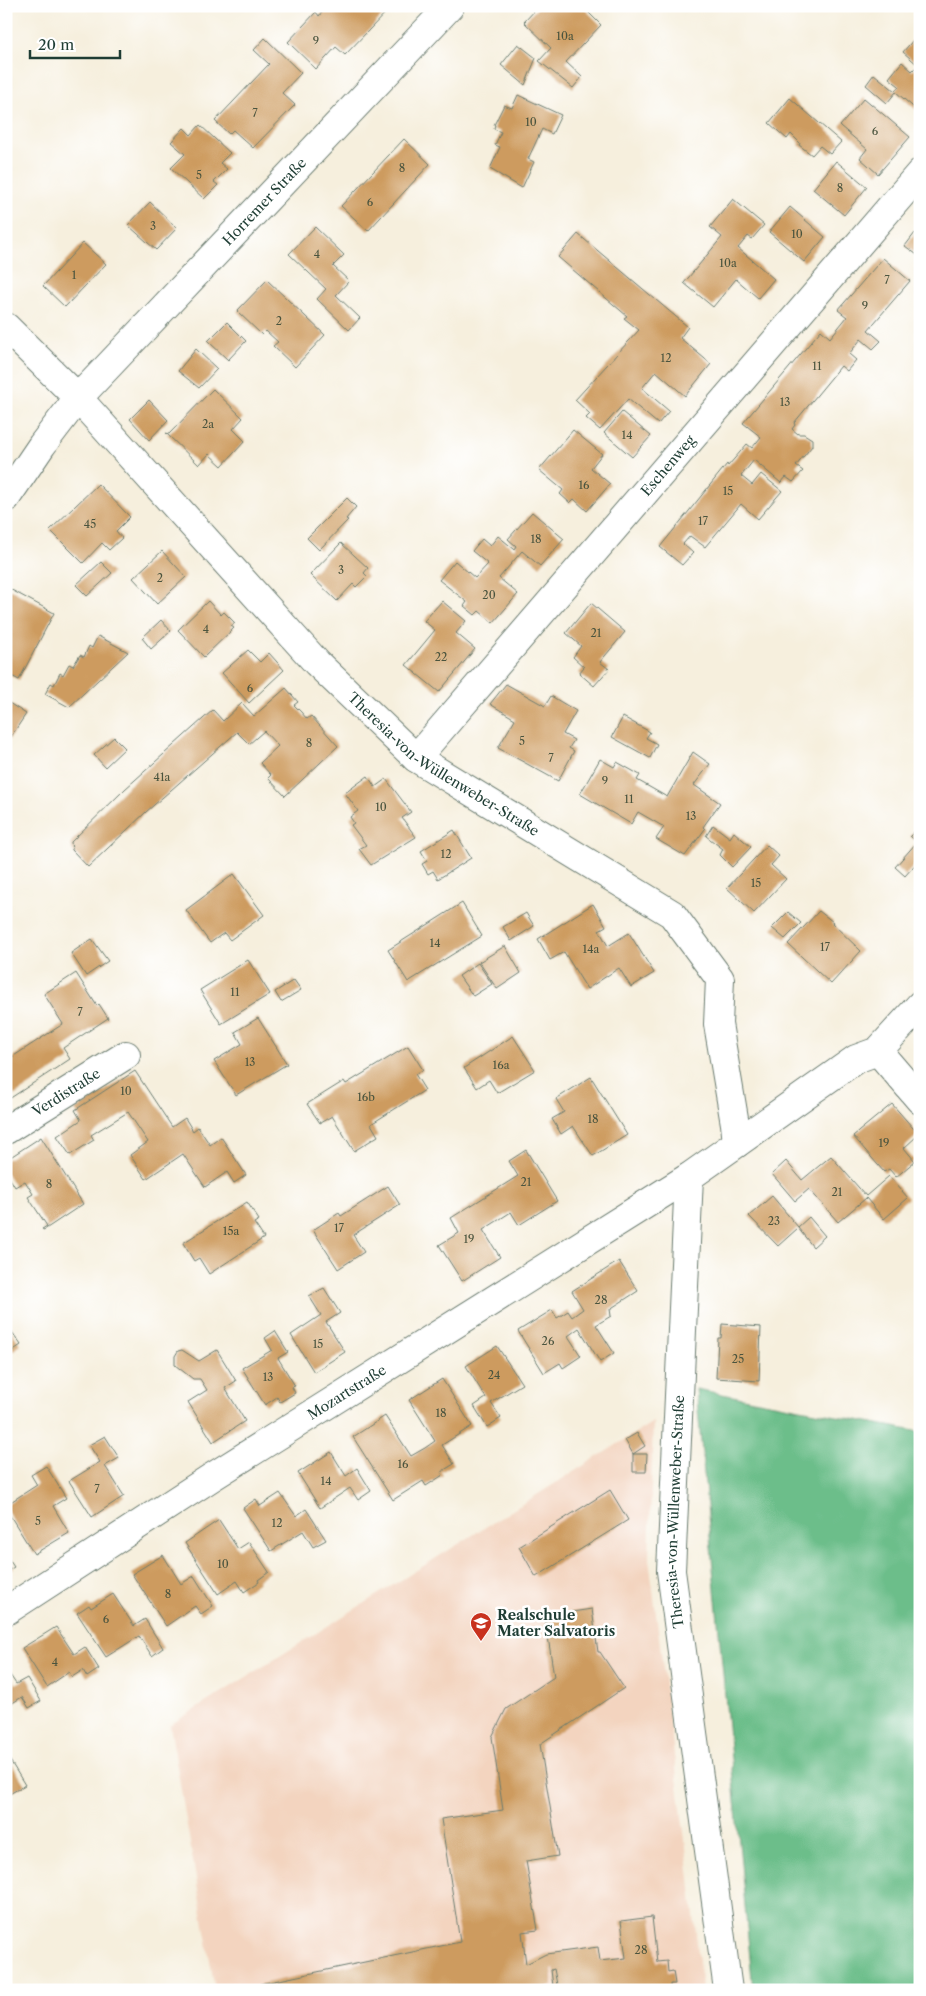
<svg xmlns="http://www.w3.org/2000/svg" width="926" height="1996" viewBox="0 0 926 1996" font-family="'Libre Caslon Text',serif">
<rect width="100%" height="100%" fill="#fff"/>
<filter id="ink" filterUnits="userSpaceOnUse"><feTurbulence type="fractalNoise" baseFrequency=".02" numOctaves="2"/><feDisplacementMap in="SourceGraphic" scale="10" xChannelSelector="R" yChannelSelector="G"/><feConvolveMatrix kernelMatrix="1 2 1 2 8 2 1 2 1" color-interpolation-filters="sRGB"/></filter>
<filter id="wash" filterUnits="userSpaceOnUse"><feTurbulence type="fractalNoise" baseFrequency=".0096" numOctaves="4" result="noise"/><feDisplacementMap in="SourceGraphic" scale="20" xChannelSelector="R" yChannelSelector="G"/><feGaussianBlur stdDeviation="1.12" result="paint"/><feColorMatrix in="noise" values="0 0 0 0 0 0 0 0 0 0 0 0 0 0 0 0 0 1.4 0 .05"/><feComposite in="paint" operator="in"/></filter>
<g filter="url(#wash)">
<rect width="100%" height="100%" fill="#f6efdd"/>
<path fill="#f3d4bf" d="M653 1422 649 1559 690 1879 702 1990H215L170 1725Z"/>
<path fill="#6cbe8a" stroke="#467e5f" d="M696 1389 920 1432V1990H753Z"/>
<g id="blocks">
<path fill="#cd9b5e" d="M318 6H392L345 55 336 47 316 69 288 42 316 12 319 16 323 11Z
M539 6H582L601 25 566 62 582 77 573 88 539 61 551 48 524 22Z
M265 38 301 73 282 93 295 105 253 148 233 130 229 134 215 121 269 64 254 50Z
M914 39 920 44V113L896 92 887 103 866 85 874 74 895 91 899 86 889 78 902 62 912 71 918 65 903 52Z
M518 44 536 58 525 85 501 65Z
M518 95 561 115 552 134 542 129 528 159 534 162 522 188 490 169 500 147 495 145 501 132 494 129 495 125H494L504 105 512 108Z
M790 98 841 142 830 154 820 146 812 155 799 145 800 143 791 134 787 139 769 123Z
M864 98 910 137 878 174 860 158 867 149 840 126Z
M200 125 230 153 220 163 227 169 214 182 218 185 204 199 171 168 185 154 171 142 184 128 191 135Z
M404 139 430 164 368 231 341 206Z
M836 161 867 187 844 215 813 189Z
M733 199 764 225 752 239 748 236 738 248 774 279 758 298 736 279 713 307 684 283 722 237 710 227Z
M150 202 177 228 156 250 128 225Z
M790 207 825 237 804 262 769 232Z
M315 227 344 255 333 266 349 281 336 295 360 318 349 330 317 299 326 289 289 254Z
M915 233 920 237V257L905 246Z
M578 234 688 327 680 338 711 364 685 396 656 371 642 388 669 411 658 424 628 399 600 430 586 418 590 414 575 400 639 330 624 318 627 316 558 257Z
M83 243 106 264 65 307 43 286Z
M883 258 910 281 868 330 881 341 873 349 861 339 849 354 856 360 847 371 841 366 794 423 795 425 792 429 798 434H804L812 439V446L796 466 803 471 793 482 786 477 781 483 754 460 741 476 752 485 761 474 782 491 758 519 741 504 705 547 690 536 683 544 693 553 682 565 660 547 727 464 728 466 747 444 752 448 761 437 743 423 821 330 830 338 847 317 838 310Z
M267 280 325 335 295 367 273 346 278 342 266 331 262 335 237 311Z
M227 322 246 341 228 360 208 341Z
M196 349 217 369 199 388 178 371Z
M213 389 243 418 233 429 245 441 222 466 209 454 199 465 166 433 169 434Z
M149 400 168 420 149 440 130 419Z
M622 412 651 436 632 457 604 433Z
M573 430 602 454 591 468 610 484 587 511 574 499 570 503 560 494 563 490 539 470Z
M98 484 130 517 116 531 122 538 109 550 102 543 83 563 50 530Z
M347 498 356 507 346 519 348 520 319 550 307 538Z
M532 512 564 539 540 566 522 551 499 578 518 594 493 623 479 611 475 615 464 606 467 602 439 580 455 561 475 578 488 564 472 551 482 539 490 546 498 536 514 549 516 546 508 539Z
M341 543 368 568 364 573 367 576 356 587 353 584 337 601 310 575Z
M162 551 186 577 157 604 133 578Z
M101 562 112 573 87 596 76 585Z
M6 587 54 613 19 680 6 673Z
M208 601 221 615 224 612 235 623 231 626 234 628 204 657 178 630Z
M442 601 466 621 456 633 475 649 439 692 406 665 435 630 424 621Z
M591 603 625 632 600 662 609 669 594 686 579 673 584 667 573 657 581 646 566 633Z
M161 620 171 631 151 649 142 638Z
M98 636 128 652 69 707 45 694 51 683 54 685 60 673 63 675 69 664 73 666 80 655 84 657 89 646 92 648Z
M248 650 260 662 269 653 284 670 249 703 222 673Z
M506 684 545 706 551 696 576 711 563 734 574 740 569 748 574 751 558 781 498 748 515 719 490 704Z
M286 688 298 702 294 705 301 712 307 719 311 716 338 746 285 796 268 778 271 775 260 763 278 746 264 731 249 744 237 732 146 812 88 867 72 850 71 842 125 789 213 710 223 721 242 703 254 716Z
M6 701 26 714 6 744Z
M623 717 650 732 646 738 657 744 650 758 612 737Z
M114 737 125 748 105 767 94 755Z
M693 752 710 764 694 785 720 803 703 827 705 829 685 856 656 839 664 827 638 812 631 824 580 794 600 759 614 767 617 762 640 775 637 780 667 797Z
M368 776 375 787 386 779 411 812 402 818 416 837 371 865 359 849 366 845 351 825 354 823 350 817 358 811 345 793Z
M713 825 730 838 734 832 751 847 732 867 720 855 723 849 706 836Z
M454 830 471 858 438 879 433 871 428 874 422 864 427 861 421 851Z
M915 831 920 835V859L905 876 895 867 917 842 910 836Z
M767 845 779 856 771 865 786 879 754 913 727 888Z
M234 874 264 915 230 940 224 933 210 943 186 910Z
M462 903 482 936 408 982 388 950Z
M593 904 606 926 599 930 608 946 629 933 654 973 631 987 619 968 587 989 564 952 550 960 538 939Z
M819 911 833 922 832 923 861 951 831 984 788 944Z
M788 912 801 923 785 939 772 928Z
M526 913 534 926 511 941 503 927Z
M92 939 108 961 86 976 71 953Z
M505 946 521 973 497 989 479 962Z
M248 960 270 994 221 1024 200 990Z
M478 963 492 984 473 996 459 976Z
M76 973 97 1006 99 1004 108 1018 63 1048 70 1059 6 1101V1061L63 1024 44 994Z
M294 980 301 990 281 1002 275 992Z
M258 1018 287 1064 236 1095 214 1061 242 1044 235 1032Z
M513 1036 535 1070 497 1093 489 1080 477 1088 464 1068Z
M408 1046 423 1070 415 1074 425 1090 371 1124 378 1136 354 1151 332 1116 320 1123 307 1104 344 1081 346 1084Z
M135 1071 172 1127 185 1118 193 1131 198 1127 210 1145 221 1137 246 1175 234 1183 227 1172 205 1187 183 1154 146 1179 130 1155 148 1142 128 1112 91 1135 94 1140 70 1155 57 1136 81 1120 75 1110Z
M591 1077 627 1135 593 1156 573 1126 561 1134 552 1119 564 1112 556 1099Z
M892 1104 920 1136V1139L917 1136 904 1148 915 1161 896 1177 889 1169 884 1172 853 1136Z
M41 1137 83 1204 44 1230 42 1229 47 1226 28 1197 33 1194 25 1181 15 1187 6 1172V1160Z
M526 1150 557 1201 519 1225 511 1212 483 1230 500 1257 462 1281 439 1245 459 1233 451 1218 518 1176 509 1161Z
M831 1156 866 1196 889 1176 908 1198 884 1219 866 1198 838 1222 809 1189 795 1201 772 1174 786 1161 802 1180Z
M388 1186 400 1205 353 1235 364 1252 338 1269 313 1230 339 1213 341 1216Z
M772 1196 798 1227 809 1217 825 1236 813 1247 798 1228 778 1246 749 1216Z
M247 1202 259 1220 254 1223 264 1238 209 1274 199 1258 194 1261 183 1243Z
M619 1261 638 1291 610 1309 611 1316 596 1325 614 1353 600 1362 579 1328 568 1336 581 1356 563 1368 560 1363 544 1373 518 1331 552 1310 557 1318 568 1311 572 1317 583 1309 572 1291Z
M324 1288 340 1313 326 1322 345 1352 314 1372 291 1335 321 1315 309 1296Z
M722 1324 761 1327 759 1381 716 1378 718 1338H721Z
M10 1329 21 1345 6 1355V1332Z
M275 1331 288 1352 278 1358 295 1386 292 1387 295 1393 280 1402 277 1397 265 1405 242 1368 272 1350 265 1338Z
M497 1346 522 1384 491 1403 501 1418 487 1427 474 1406 486 1398 466 1366Z
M182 1350 199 1361 217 1350 236 1381 225 1388 245 1421 213 1442 188 1402 207 1390 200 1379H193L175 1365V1356L178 1351Z
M442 1379 472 1426 442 1445 454 1464 441 1472 443 1475 426 1486 423 1481 393 1500 353 1437 385 1416 411 1456 425 1448 435 1441 409 1400Z
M637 1433 645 1446 633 1454 625 1440Z
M105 1436 119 1458 105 1466 124 1496 92 1517 69 1481 100 1462 89 1445Z
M331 1452 346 1476 357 1468 371 1491 358 1500 350 1488 320 1508 298 1473Z
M633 1454H647L646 1472H633Z
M46 1466 66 1498 53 1506 69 1533 34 1554 6 1509V1505L37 1485 31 1475Z
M610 1490 628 1520 536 1577 519 1547Z
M280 1493 296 1516 306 1509 326 1540 313 1547 303 1531 271 1551 243 1508 256 1499 260 1506Z
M219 1520 238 1549 249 1542 269 1572 258 1580 259 1582 244 1592 237 1581 218 1594 185 1543Z
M6 1555 14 1567 6 1572Z
M163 1555 181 1584 194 1576 213 1606 201 1614 195 1606 166 1626 132 1574Z
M113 1594 134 1626 145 1619 163 1648 152 1656 139 1636 106 1657 77 1613 89 1605 91 1608Z
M592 1609 598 1652H600L624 1688 540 1744 558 1856 526 1861 538 1930 522 1932 526 1964 546 1954 598 1947 600 1961 626 1958 621 1921 652 1917 657 1962 667 1961 668 1972 673 1971 675 1984H670V1989L665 1990H558L554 1969 551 1970 553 1986 529 1990H261L260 1984 460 1942 441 1819 503 1810 492 1737 506 1709 554 1677 545 1616Z
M56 1627 74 1654 85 1647 99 1669 87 1677 83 1670 72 1677 69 1672 47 1687 22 1648Z
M6 1669 16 1684 27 1678 41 1701 29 1708 22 1697 6 1707Z
M6 1754 25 1785 6 1796Z"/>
</g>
</g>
<g filter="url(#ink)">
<use href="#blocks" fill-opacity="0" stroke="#6a7b6f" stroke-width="1"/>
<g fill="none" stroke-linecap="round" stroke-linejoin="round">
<g stroke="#6a7b6f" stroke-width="30">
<g id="street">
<path id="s1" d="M6 327 78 398 317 663 416 758 672 914 720 979 718 1024 735 1124 737 1143"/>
<path id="s2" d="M6 498 42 445 78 398 450 6"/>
<path id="s3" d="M416 758 920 173"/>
<path d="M878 1051 920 1100"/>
<path id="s4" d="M6 1130 126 1055"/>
<path id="s5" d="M6 1611 212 1477 689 1177"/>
<path id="s6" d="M728 1990 671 1571 689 1177 856 1059 878 1051 920 1005"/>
</g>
</g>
<use href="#street" stroke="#fff" stroke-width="28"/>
</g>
</g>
<defs>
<g id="school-pin" transform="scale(1.125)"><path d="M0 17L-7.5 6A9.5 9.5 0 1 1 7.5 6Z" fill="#c8321e" stroke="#fff"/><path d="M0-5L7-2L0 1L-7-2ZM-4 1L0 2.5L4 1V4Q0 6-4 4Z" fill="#fff"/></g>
</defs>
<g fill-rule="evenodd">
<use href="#school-pin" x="481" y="1623"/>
</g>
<g text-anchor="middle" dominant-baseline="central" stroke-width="5" stroke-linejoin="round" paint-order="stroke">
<g font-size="11" fill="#4a543e">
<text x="565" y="36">10a</text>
<text x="316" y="41">9</text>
<text x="255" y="113">7</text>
<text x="531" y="122">10</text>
<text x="875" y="131">6</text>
<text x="402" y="168">8</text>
<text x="199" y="175">5</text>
<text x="840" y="188">8</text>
<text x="370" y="202">6</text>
<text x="153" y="226">3</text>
<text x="797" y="234">10</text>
<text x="317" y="254">4</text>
<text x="728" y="263">10a</text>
<text x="74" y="275">1</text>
<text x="887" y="280">7</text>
<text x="865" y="306">9</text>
<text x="279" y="321">2</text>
<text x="666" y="358">12</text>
<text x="817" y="366">11</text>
<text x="785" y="402">13</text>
<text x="208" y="424">2a</text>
<text x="627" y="435">14</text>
<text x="584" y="485">16</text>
<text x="728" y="491">15</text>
<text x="703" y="521">17</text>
<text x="90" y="524">45</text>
<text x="536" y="539">18</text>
<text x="341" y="570">3</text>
<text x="160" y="578">2</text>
<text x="489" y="595">20</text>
<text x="206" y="629">4</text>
<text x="596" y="633">21</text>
<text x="441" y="657">22</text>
<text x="250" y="688">6</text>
<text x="522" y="741">5</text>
<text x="309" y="743">8</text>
<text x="551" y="758">7</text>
<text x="162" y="777">41a</text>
<text x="605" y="781">9</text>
<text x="629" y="799">11</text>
<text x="381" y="807">10</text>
<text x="691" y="816">13</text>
<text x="446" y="854">12</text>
<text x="756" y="883">15</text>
<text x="435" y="943">14</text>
<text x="825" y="947">17</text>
<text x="591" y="949">14a</text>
<text x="235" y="992">11</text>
<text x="80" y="1012">7</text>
<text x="250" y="1062">13</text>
<text x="501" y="1065">16a</text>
<text x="126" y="1091">10</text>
<text x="366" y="1097">16b</text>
<text x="593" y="1119">18</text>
<text x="884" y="1143">19</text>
<text x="526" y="1182">21</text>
<text x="49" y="1184">8</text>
<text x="837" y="1192">21</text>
<text x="774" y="1221">23</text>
<text x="339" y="1228">17</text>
<text x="231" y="1231">15a</text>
<text x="469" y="1239">19</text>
<text x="601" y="1300">28</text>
<text x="548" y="1341">26</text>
<text x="318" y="1344">15</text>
<text x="738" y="1359">25</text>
<text x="494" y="1375">24</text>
<text x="268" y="1377">13</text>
<text x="441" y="1413">18</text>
<text x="403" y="1464">16</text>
<text x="326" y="1481">14</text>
<text x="97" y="1489">7</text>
<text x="38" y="1521">5</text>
<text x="277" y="1523">12</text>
<text x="223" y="1564">10</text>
<text x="168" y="1594">8</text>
<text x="106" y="1619">6</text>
<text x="55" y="1662">4</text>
<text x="641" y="1950">28</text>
</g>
<g font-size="14" fill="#1f3d34" stroke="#fff">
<text stroke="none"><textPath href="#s2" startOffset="394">Horremer Straße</textPath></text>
<text stroke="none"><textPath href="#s3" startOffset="386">Eschenweg</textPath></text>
<text stroke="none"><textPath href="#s1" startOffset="621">Theresia-von-Wüllenweber-Straße</textPath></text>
<text stroke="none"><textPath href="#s4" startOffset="71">Verdistraße</textPath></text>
<text stroke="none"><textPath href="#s5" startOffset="405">Mozartstraße</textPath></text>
<text stroke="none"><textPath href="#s6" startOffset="482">Theresia-von-Wüllenweber-Straße</textPath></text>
</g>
<g font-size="14" font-weight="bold" fill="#1f3d34" stroke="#fff" text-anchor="start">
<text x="497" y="1615">Realschule<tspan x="497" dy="16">Mater Salvatoris</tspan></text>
</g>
</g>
<rect width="926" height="1996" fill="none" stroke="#fff" stroke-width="25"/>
<path d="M30 50v8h90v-8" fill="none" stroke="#1f3d34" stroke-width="2.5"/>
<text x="38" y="50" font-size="15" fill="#1f3d34" stroke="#ffffff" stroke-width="4" paint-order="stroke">20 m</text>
</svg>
